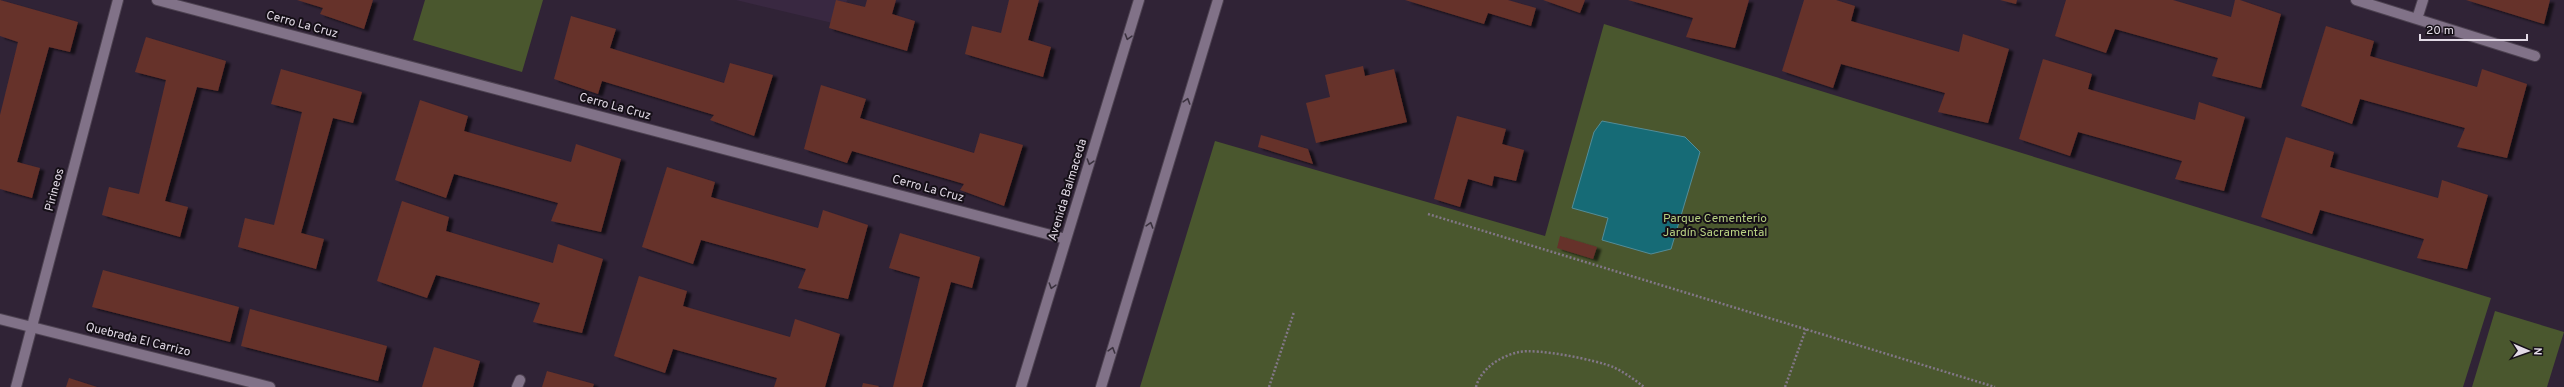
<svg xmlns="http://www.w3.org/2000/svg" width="2564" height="387" viewBox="0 0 2564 387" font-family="Overpass,sans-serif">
<defs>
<filter id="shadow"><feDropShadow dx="4.5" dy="2.5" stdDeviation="1" flood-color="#0009"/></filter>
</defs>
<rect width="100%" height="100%" fill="#302336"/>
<path fill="#392841" d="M736 0H847L841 25Z"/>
<path fill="#4a572e" d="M425 0H543L522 72 413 40Z
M1604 24 2491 298 2463 387H1140L1215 141 1545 236Z
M2495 311 2564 332 2547 387H2472Z"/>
<path fill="#166b76" stroke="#538c98" d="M1602 121 1685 137 1700 152 1671 249 1651 254 1602 240 1608 218 1572 208 1594 132Z"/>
<path fill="#66312a" filter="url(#shadow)" d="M0 0 78 22 70 52 49 47 17 162 40 168 32 198 0 189V115L18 42 0 36Z
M297 0H373L364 29 320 14 323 8Z
M836 0 865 7 867 0H896L892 14 915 21 907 51 829 28Z
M1009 0H1039L1028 40 1051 47 1043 77 965 54 972 26 1001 33Z
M1405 0H1508L1536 8 1531 26 1488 13 1484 24Z
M1543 0H1585L1580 13Z
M1628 0H1749L1735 48 1686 37 1693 18Z
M1804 0H1836L1855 6 1851 21 1959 52 1963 34 2009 49 1988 123 1938 112 1945 93 1841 64 1833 88 1782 71Z
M2000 0H2017L2016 4Z
M2066 0H2173L2231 17 2235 0H2240L2281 14 2261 88 2212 76 2218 58 2115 29 2106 53 2055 36Z
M2466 0H2550L2544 24Z
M571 16 616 29 610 48 724 83 730 63 773 75 754 136 710 120 714 115 602 81 598 94 554 79Z
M2326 26 2374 41 2370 56 2477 87 2482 69 2527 84 2507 158 2457 147 2465 128 2360 99 2352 124 2301 106Z
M146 37 226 61 218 91 197 87 165 201 188 207 180 237 102 215 109 187 139 194 166 80 135 72Z
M2043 59 2092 74 2088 89 2195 120 2199 102 2245 117 2224 191 2175 179 2182 161 2078 132 2070 156 2019 139Z
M1363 66 1365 76 1394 69 1407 122 1316 143 1306 103 1330 97 1325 75Z
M281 69 362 92 353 123 333 118 301 233 324 239 316 269 238 247 245 218 274 225 302 112 271 104Z
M821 85 866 99 860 118 974 153 980 133 1023 145 1004 206 960 190 964 184 852 151 847 163 804 149Z
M420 100 468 116 464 131 571 162 576 144 621 159 601 232 551 221 558 203 454 174 446 198 395 180Z
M1457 116 1506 129 1502 144 1524 150 1516 181 1494 176 1492 186 1468 179 1460 207 1434 199Z
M1261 135 1308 149 1313 164 1258 147Z
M2286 137 2334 152 2330 167 2438 198 2442 180 2488 195 2467 269 2417 258 2424 239 2320 210 2312 234 2261 217Z
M667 167 715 182 711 197 818 228 823 210 868 225 848 299 798 288 806 269 701 240 693 264 642 247Z
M402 201 449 217 446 231 553 263 558 244 603 259 582 333 533 322 540 303 436 275 427 298 377 281Z
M900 233 980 257 972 288 951 282 922 387H893L920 277 889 268Z
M1560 236 1597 247 1593 259 1557 248Z
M103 270 239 307 230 342 92 307Z
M639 276 687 291 683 306 790 337 795 319 840 334 825 387H774L777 378 673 349 665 373 614 356Z
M250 309 387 346 378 381 241 346Z
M434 347 480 361 473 387H422Z
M547 371 594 384 593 387H542Z
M69 378 97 387H66Z
M863 383 879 386 878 387H862Z"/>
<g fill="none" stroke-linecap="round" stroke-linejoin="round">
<g stroke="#4d4251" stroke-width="12">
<path id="minor" d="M157 0 1066 239
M2356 0 2535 56
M2417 19 2423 0
M0 319 270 387
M16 387 118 0
M517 387 520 380
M1021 387 1139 0
M1101 387 1218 0"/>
</g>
<path stroke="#827787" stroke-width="2.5" stroke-dasharray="2 2" stroke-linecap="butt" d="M1428 214 1995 387
M1269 387 1294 312
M1476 387C1481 368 1501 356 1519 352 1537 348 1596 360 1613 367 1624 372 1635 380 1644 387
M1785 387 1806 329"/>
<use href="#minor" stroke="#817288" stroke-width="10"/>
</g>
<defs><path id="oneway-chevron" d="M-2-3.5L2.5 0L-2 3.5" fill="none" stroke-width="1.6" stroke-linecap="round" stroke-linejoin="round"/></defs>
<g stroke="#3b323f">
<use href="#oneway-chevron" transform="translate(1128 37) rotate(107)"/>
<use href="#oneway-chevron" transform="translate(1187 101) rotate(-73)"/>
<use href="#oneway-chevron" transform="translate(1090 162) rotate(107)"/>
<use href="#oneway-chevron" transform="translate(1150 225) rotate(-73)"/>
<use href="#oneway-chevron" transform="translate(1052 286) rotate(107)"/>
<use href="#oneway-chevron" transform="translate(1112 350) rotate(-73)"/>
</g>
<g text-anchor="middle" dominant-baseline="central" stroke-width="4" stroke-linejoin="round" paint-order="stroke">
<g font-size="12" fill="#e2dae6" stroke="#150f17">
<text transform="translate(302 25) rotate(15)">Cerro La Cruz</text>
<text transform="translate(615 107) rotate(15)">Cerro La Cruz</text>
<text transform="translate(928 189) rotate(15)">Cerro La Cruz</text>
<text transform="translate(55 190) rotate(-75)">Pirineos</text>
<text transform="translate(1068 190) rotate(-73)">Avenida Balmaceda</text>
<text transform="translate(138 340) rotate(14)">Quebrada El Carrizo</text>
</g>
<g font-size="12" fill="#b8d182" stroke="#150f17">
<text x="1715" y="219">Parque Cementerio<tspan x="1715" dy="14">Jardín Sacramental</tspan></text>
</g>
</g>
<g transform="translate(2528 351) rotate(92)" stroke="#150f17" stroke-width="3" paint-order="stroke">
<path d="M0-3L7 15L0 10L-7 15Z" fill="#e2dae6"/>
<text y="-6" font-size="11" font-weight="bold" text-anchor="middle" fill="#e2dae6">N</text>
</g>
<path d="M2420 34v6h107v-6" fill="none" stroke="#e2dae6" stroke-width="2"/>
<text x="2426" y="34" font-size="12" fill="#e2dae6" stroke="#150f17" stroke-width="3" paint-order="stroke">20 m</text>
</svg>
